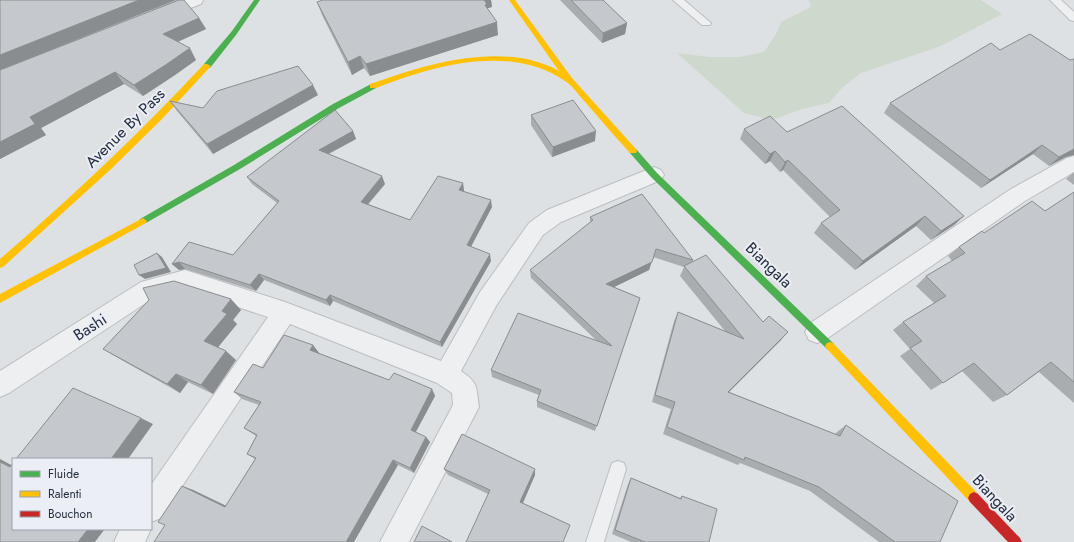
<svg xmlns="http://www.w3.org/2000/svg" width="1074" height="542" viewBox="0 0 1074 542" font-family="Jost,sans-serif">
<rect width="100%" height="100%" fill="#dee1e4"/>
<path fill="#ced9cd" d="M807 0H981L1002 14 941 46 861 73 842 88 829 103 802 109 772 120 744 113 677 53 710 57H739L764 52 776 34 781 22 811 7 809 1Z"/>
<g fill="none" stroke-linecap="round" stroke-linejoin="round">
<g stroke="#bbbec2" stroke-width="2">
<path id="lane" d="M673 0H684L711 23 710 25H702Z
M1050 0H1061L1074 12V21L1070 20Z
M618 461 624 463 626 469 604 542H586L610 469 612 463Z"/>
</g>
<g stroke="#bbbec2" stroke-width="2">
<path id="street" d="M180 0H203L201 4 165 18 159 19 153 18 151 14 153 10Z
M1074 156V172L1025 201 825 340 817 343 809 340 805 332 809 324 1011 189 1067 158Z
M654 167 661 170 664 175 661 180 561 222 543 235 496 306 461 371C479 383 476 387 479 407L409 542H380L453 405 452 393 437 383 290 324 161 518 151 522V485L268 317 185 290 155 297 9 393 0 397V371L141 282 185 270 285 302 441 361 480 292 529 223 547 210Z
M120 529H151L145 542H114Z"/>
</g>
<use href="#lane" fill="#edeff1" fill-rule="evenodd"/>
<use href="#street" fill="#edeff1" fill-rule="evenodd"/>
<path fill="#4caf50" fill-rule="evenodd" d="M254 0H260L236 35 210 68H204V64L232 31Z
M373 83 377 86 376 88 339 108 240 169 146 223H140L139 221 140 219 234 165 333 104Z
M633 148 636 149 657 173 833 343 835 346 833 349 830 350 827 349 651 177 630 153 629 151 630 149Z"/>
<path fill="#ffc107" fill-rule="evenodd" d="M509 0H515L572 78 636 149 637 151 636 153H630C615 137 601 120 586 103 579 96 573 86 565 81 509 43 433 66 376 88H370V84C426 64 503 40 559 71Z
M204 64H207L211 66 161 120 110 170 3 267 0 268V259C72 197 140 133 204 64Z
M143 218 147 221 146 223 0 303V294Z
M830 342 833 343 978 494 980 498 978 502 974 504 970 502 827 349 825 346 827 343Z"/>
<path fill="#c62828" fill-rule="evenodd" d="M974 492 978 494 1020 538 1022 542H1008L970 502 968 498 970 494Z"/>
</g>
<path fill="#a9adb0" d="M0 0H176L50 50 199 18 206 29 178 42 196 60 175 75 143 96 124 84 41 128 46 135 0 159Z
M323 0H491L492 7 488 8V9L498 35 370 76 364 68 352 75 322 15 317 2Z
M560 0H603L627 23 625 34 602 43Z
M1000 50 1070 60 1074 59V155L1066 157 1049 166 1033 154 981 188 884 113 890 103Z
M318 95 213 154 177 111 170 101 203 108Z
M531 115 595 141 552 157 531 125Z
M744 129 787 132 964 216 954 225 931 240 916 226 855 270 814 233 821 223 830 217 783 170 780 172 770 161 765 164 740 139Z
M353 131 356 139 329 154 385 184 368 204 410 220 463 183 464 191H463L492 207 471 247 491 261 442 347 333 301 330 306 264 280 256 291 185 269 179 270 172 264 189 242 233 255 277 203 252 184 247 177Z
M1074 172V185L1066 179Z
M1074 192V403L1039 372 1007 395 993 402 962 371 931 390 900 356 910 349 893 330 903 322 934 303 916 286 926 276 952 261 948 256 959 247 984 233 1045 211Z
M590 217 693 260V262L763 322 781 340 729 392 835 434 837 432 846 425 940 542H879L810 491 740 463 738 465 663 434 671 409 652 402 674 321 678 312 725 331 680 276 684 267 653 257 649 270 614 287 640 298 595 431 537 407V401L539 395 492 377 491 370 597 341 531 278 530 270 590 223Z
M149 300 241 310 233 320 237 324 217 348 236 360 213 394 188 382 180 393 118 358 103 349Z
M313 345 319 353V354L389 380 432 389 435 396 416 432 426 437 430 442 414 473 398 465 165 525 182 486 193 490 226 506 255 459 247 454 256 436 244 428 259 405 242 399 234 392 263 368Z
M444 469H535V475L523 503 570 525 568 529 488 494 448 475Z
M631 478 680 498 682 496 709 542H631L612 534 628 484Z"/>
<path fill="#8a8d90" d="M139 0H176L0 70V55Z
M482 0H491L492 7 488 8V17Z
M199 18 206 29 170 45 163 34Z
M497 22 498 35 370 76 366 64Z
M627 23 625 34 602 43 603 33Z
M190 48 196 60 175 75 143 96 134 85Z
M360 56 364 68 352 75 348 62Z
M115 72 124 84 41 128 46 135 0 159V142L30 117Z
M313 85 318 95 213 154 207 144Z
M353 131 356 139 322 157 319 150Z
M596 131 595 141 552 157 553 147Z
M1042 145 1033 154 981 188 990 180Z
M1074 149V155L1066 157 1049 166 1059 157Z
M775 151 770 161 765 164 770 154Z
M788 160 783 170 780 172 785 162Z
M382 176 385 184 364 209 361 202Z
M463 183 464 191 460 197 459 190Z
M491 200 492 207 468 252 467 245Z
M925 216 916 226 855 270 863 261Z
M964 216 954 225 931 240 941 231Z
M656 249 649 270 604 292 606 284Z
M157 253 162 257 171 272 145 279 139 275Z
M490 254 491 261 442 347 440 342Z
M179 262 185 269 179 270 172 264Z
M259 274 264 280 256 291 250 285Z
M330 295 333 301 330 306 326 300Z
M231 299 241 310 233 320 237 324 215 351 204 341 222 311Z
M788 332 781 340 722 399 728 392Z
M313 345 319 353 316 358 310 350Z
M226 351 236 360 213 394 201 385Z
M176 374 188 382 180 393 167 384Z
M432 389 435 396 414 435 411 430Z
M141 418 153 424 128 459H111Z
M426 437 430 442 414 473 410 468Z
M0 459 13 466 10 467 0 462Z
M393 460 398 465 354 542H346Z
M535 469V475L521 507 520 502Z
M182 486 193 490 235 510 225 507Z
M88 529H103L104 530 95 542H78Z"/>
<path fill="#c5c9cd" stroke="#8a8d90" d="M0 0H139L0 55Z
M179 0H184L199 18 163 34 190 48 167 64 134 85 115 72 30 117 35 124 0 142V70Z
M323 0H484L487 4 485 5 497 22 366 64 360 56 348 62 317 2Z
M571 0H603L627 23 603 33Z
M1030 34 1070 60 1074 59V149L1059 157 1042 145 990 180 890 103 991 43 1000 50Z
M298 66 313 85 207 144 170 101 203 108 217 91Z
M573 100 596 131 553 147 531 115Z
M842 106 964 216 941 231 925 216 863 261 821 223 840 210 788 160 785 162 775 151 770 154 744 129 770 116 787 132Z
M335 110 353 131 319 150 382 176 361 202 410 220 438 176 463 183 459 190 491 200 467 245 490 254 440 342 330 295 326 300 259 274 250 285 179 262 172 264 189 242 233 255 279 201 247 177Z
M1074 192V382L1051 362 1007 395 974 363 943 383 910 348 922 341 903 322 946 296 926 276 965 253 959 247 982 231 984 233 1032 201 1045 211Z
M642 194 693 260 656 249 652 262 606 284 640 298 597 426 537 401 541 390 491 370 518 313 612 346 530 270 593 220 590 217Z
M157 253 166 268 139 275 134 265Z
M706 255 763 322 769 316 788 332 728 392 840 436 846 425 958 501 940 542H895L819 487 745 457 744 460 667 427 675 402 655 395 678 312 744 339 684 266Z
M174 281 231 299 222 311 227 314 204 341 226 351 201 385 176 374 167 384 103 349 149 300 143 288Z
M284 335 313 345 310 350 389 380 394 373 432 389 411 430 426 437 410 468 393 460 346 542H154L165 525 158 522 182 486 225 507 256 458 247 454 257 435 244 428 261 402 234 392 253 364 263 368Z
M73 388 141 418 111 459H16Z
M462 434 535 469 520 502 570 525 563 542H466L490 490 444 469Z
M0 462 10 467 13 463V529H88L78 542H0Z
M631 478 681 499 682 496 717 509 709 542H645L615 530Z
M422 526 452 542H414Z"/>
<g text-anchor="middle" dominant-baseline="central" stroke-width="4" stroke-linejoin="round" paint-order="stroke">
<g font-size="16" fill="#242d3f" stroke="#ebeff5">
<text transform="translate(125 128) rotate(-45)">Avenue By Pass</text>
<text transform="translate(769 265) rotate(44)">Biangala</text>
<text transform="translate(90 327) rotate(-33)">Bashi</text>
<text transform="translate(995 498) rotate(47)">Biangala</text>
</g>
</g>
<rect x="12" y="458" width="140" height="72" fill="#ebeff5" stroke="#9ba1ac"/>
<rect x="20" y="471" width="20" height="6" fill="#4caf50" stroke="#9ba1ac"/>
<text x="48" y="478" font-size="12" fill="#242d3f">Fluide</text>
<rect x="20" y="491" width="20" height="6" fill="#ffc107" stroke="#9ba1ac"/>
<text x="48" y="498" font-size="12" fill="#242d3f">Ralenti</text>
<rect x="20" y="511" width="20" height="6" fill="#c62828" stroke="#9ba1ac"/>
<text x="48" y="518" font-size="12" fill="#242d3f">Bouchon</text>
</svg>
